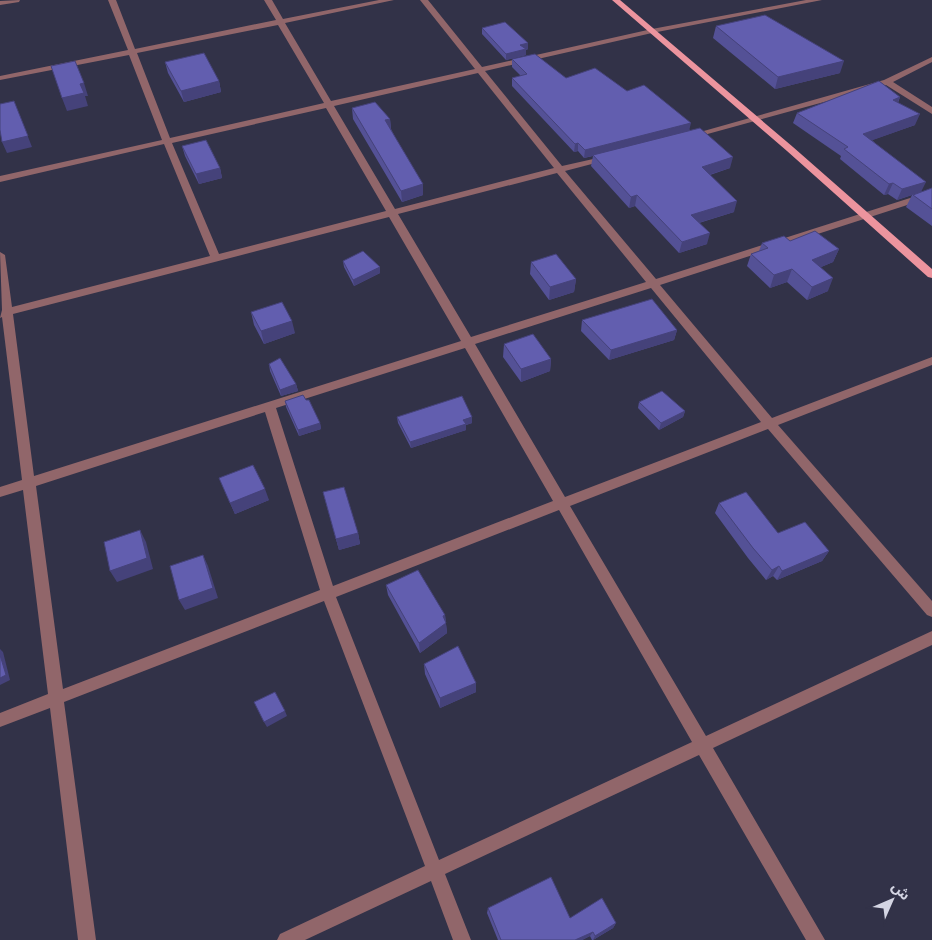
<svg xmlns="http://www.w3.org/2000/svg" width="932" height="940" viewBox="0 0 932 940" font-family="'Alegreya Sans','Noto Sans Arabic',sans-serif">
<rect width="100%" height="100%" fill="#323248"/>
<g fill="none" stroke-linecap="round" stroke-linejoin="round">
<path fill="#91666a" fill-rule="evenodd" d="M20 0 19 2 0 5V1Z
M108 0H116L135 49 276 20 264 0H272L283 19 379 0H394L285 23 331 101 475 69 420 0H428L482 67 652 29 806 0H822L652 33 485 71 562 166 611 155V159L565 171 656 279 932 191V197L660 285 772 418 932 357V365L778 425 932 601V617L927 615 768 429 570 506 706 736 932 631V645L713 748 825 940H806L699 755 445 874 471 940H453L431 881 305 940H277L280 934 425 866 324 601 64 702 96 940H78L50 708 0 727V713L48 694 23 490 0 497V487L22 480 2 317 0 318 2 310 0 252 5 255 12 307 210 256 164 144 0 182V176L162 140 129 55 0 80V76L128 50ZM278 25 324 103 170 138 137 53ZM478 73 554 168 395 209 334 106ZM326 108 386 211 219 254 172 143ZM557 173 646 282 471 337 398 214ZM389 217 461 341 34 476 13 314ZM651 288 761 422 565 497 475 344ZM465 348 553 501 333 586 276 408ZM265 412 320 590 63 689 36 486ZM559 510 692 742 439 860 336 597Z
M932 57V62L893 82 932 107V114L886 85 693 138H687L686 136 884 80Z"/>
<path fill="#ec949e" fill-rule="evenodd" d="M612 0H620L793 147 932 269V278L928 277 787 151Z"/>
</g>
<path fill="#545196" d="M716 26 840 73 775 89 713 38Z
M482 28 528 43V49L526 50V55L506 60 482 34Z
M512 59 566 78 627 91 690 130 730 168 710 175 734 212 699 223 707 244 679 253 635 206 629 208 591 166 593 156 584 158 578 151 574 152 512 86V78L521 76 512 67Z
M165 62 219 81 221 92 184 102 168 73Z
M900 97 898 103 915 125 872 140 922 192 932 188V226L906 207 912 195 897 200 888 194 884 195 840 159 841 156 793 123 797 113Z
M352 108 390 119 391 129 423 195 402 202 353 119Z
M182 146 220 168 222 178 199 184 185 156Z
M790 241 839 249 833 262 821 267 828 291 807 300 787 282 770 288 747 266 751 254 759 251 762 243Z
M343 261 380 273 354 286 344 267Z
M531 262 576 279 574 292 549 300 530 274Z
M251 312 295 333 264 344 254 325Z
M582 320 677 330 674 340 609 360 581 331Z
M504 344 551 359 550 371 521 382 503 357Z
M269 364 296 384 298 391 281 396 270 371Z
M285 401 320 423 321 429 299 436 286 407Z
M639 402 685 411 683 417 659 430 638 408Z
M397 417 472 423 466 425V430L411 448 398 423Z
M219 478 269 500 235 514Z
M323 492 358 533 360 544 339 550Z
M719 503 778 533 829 551 822 561 777 580 773 576 766 580 748 558 715 513Z
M386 585 445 615 447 633 420 653 388 595Z
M424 664 476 683V692L440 708 425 674Z
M488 908 570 918 616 923 613 928 593 940H592L590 936 582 940H498L487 913Z"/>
<path fill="#45427a" d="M528 43V49L526 50V55L506 60V54L520 45Z
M844 61 840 73 775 89 778 77Z
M219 81 221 92 184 102 181 91Z
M84 83 88 96H85L88 106 67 111 62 98 80 84Z
M900 97 895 108 893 100Z
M14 101 32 147 7 153 2 142Z
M920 114 915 125 859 145 863 134Z
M390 119 391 130 385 120Z
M691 123 689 131 584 158 585 150Z
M578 143V151L574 152 575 144Z
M733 157 730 168 699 178 702 167Z
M220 168 222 178 199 184 196 174Z
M926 182 921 192 897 200 902 189Z
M893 183 888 194 884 195 889 184Z
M423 184V195L402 202 401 191Z
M637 195 635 206 629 208 631 197Z
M737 201 734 212 688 226 691 215Z
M710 233 707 244 679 253 682 242Z
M839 249 833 262 807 273 812 260Z
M380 267V273L354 286 353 280Z
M792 269 787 282 770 288 774 275Z
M833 278 828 291 807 300 812 287Z
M576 279 574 292 549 300 550 287Z
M292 321 295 333 264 344 261 331Z
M677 330 674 340 609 360 611 350Z
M551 359 550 371 521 382V369Z
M296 384 298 391 281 396 280 390Z
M685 411 683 417 659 430 661 423Z
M472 417V423L466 425V430L411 448 410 442 463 420Z
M320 423 321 429 299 436 298 430Z
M265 489 269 500 235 514 230 503Z
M140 530 146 542 153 569 117 582 110 571Z
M358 533 360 544 339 550 336 539Z
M829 551 822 561 777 580 782 571Z
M203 555 208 566 218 598 185 610 179 600Z
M779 566 773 576 766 580 772 570Z
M445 615 447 633 420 653 419 643 443 616Z
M0 649 3 652 10 680 0 685Z
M476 683V692L440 708V698Z
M285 711 287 716 267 727 264 722Z
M616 923 613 928 593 940 595 936Z
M593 932 590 936 582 940H575Z"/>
<path fill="#625eaf" stroke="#45427a" d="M765 15 844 61 778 77 716 26Z
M505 22 528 43 520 45 526 49 506 54 482 28Z
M204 53 219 81 181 91 165 62Z
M535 54 566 78 595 68 627 91 644 85 691 123 585 150 578 143 575 144 512 78 527 74 512 59Z
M75 61 84 83 80 84 84 93 62 98 51 66Z
M879 81 900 97 893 100 920 114 863 134 926 182 902 189 893 183 889 184 844 149 848 147 797 113Z
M14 101 28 136 2 142 0 130V104Z
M375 102 390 119 385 120 423 184 401 191 352 108Z
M700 128 733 157 702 167 737 201 691 215 710 233 682 242 637 195 631 197 593 155Z
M206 140 220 168 196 174 182 146Z
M932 188V209L913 195Z
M815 231 839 249 812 260 833 278 812 287 792 269 774 275 751 254 768 248 762 243 784 236 790 241Z
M363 251 380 267 353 280 343 261Z
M556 254 576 279 550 287 531 262Z
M652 299 677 330 611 350 582 320Z
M282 302 292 321 261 331 251 312Z
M533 334 551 359 521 369 504 344Z
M280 358 296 384 280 390 269 364Z
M662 391 685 411 661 423 639 402Z
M303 395 306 400H309L320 423 298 430 285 401Z
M462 396 472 417 463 420 466 424 410 442 397 417Z
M253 465 265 489 230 503 219 478Z
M344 487 358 533 336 539 323 492Z
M746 492 778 533 805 522 829 551 782 571 779 566 772 570 753 548 719 503Z
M140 530 147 558 110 571 104 542Z
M203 555 213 588 179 600 170 566Z
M418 570 445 615 443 616 446 623 419 643 386 585Z
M458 646 476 683 440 698 424 664Z
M0 655 6 675 0 678Z
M275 692 285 711 264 722 254 702Z
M551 877 570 918 602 898 616 923 595 936 593 932 575 940H501L488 908Z"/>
<g transform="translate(892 900) rotate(45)" stroke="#323248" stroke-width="4" paint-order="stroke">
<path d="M0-4L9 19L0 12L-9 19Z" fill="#d4d5e3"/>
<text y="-8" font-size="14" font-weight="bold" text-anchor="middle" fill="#d4d5e3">ش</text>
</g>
</svg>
